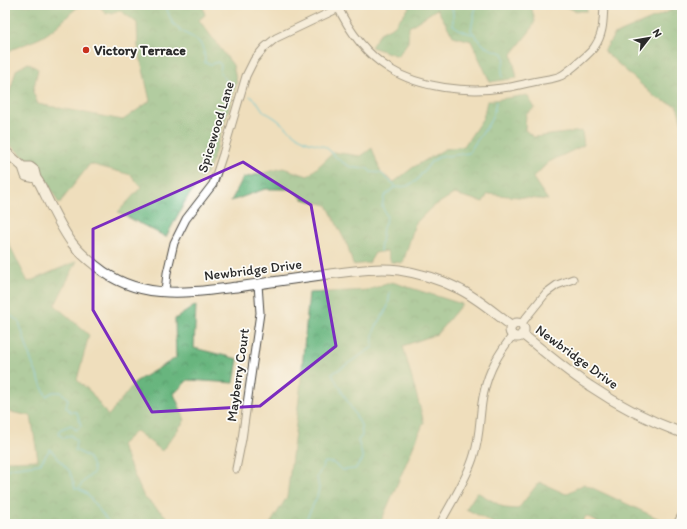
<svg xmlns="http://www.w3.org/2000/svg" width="687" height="529" viewBox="0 0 687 529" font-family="Itim,sans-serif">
<defs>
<pattern id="forest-crowns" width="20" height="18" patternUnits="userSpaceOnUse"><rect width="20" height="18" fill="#68b57e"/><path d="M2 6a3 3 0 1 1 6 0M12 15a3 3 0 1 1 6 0" fill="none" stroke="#569367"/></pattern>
</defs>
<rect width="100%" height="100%" fill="#fdfcf7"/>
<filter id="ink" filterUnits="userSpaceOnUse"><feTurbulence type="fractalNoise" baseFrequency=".025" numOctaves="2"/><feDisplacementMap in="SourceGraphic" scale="8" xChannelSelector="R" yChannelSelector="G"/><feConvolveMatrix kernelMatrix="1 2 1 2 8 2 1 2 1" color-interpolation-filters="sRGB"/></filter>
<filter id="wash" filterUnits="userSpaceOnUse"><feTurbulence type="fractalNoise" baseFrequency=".012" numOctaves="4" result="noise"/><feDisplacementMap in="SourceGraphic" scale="16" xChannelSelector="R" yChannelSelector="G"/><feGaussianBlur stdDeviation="0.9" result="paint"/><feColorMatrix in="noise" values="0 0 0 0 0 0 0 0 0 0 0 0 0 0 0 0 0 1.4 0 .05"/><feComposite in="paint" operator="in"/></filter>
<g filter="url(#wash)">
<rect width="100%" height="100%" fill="#efdebc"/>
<path fill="url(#forest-crowns)" stroke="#4a7054" d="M5 5H80C69 14 59 26 47 34 36 42 12 47 5 54Z
M99 5H203L205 15 199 20 233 65 237 83 210 168 187 198 166 237 118 212 141 187 131 175 90 164 59 204 37 163 23 156 5 141V100L8 98 16 70 28 63 38 69 33 92 38 104 123 120 150 101 138 47 137 23 121 11 106 14Z
M411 5H531L535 21 530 31 512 54 517 78 490 82 471 41 453 36 437 9 409 27 408 42 398 56 371 47 380 33 394 26Z
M561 5H586L587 11H576Z
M672 5H682V123L677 106 656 98 604 51 614 35 672 10Z
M527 95 535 108 526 114 525 130 534 137 582 131 584 145 549 162 533 178 548 200 488 194 483 202 454 194 431 208 415 224 403 263 391 262 387 251 375 253 369 263 353 265 348 247 327 205 303 199 292 189H265L231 201 243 178 283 168 308 176 334 152 361 156 372 148 381 173 394 182 412 168 445 149 464 146 483 118 487 101Z
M5 236 28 282 77 261 55 305 89 335 77 380 91 392 108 416 135 382 176 358 175 319 196 305 194 348 238 359 234 383 188 380 174 394 185 420 162 451 136 431 121 445 144 497 175 524H11L5 518V461L38 460 31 416 5 411Z
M392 282 462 304 437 334 403 346 424 422 380 524H270L287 497 300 390 309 293 368 290Z
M539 482 566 494 584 484 668 523 602 524 586 516 581 524H495L466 509 477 492 505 508 518 509Z"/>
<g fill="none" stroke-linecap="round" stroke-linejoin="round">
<path stroke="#58c2d3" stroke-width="1.5" d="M165 5C168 10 169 18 173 23 187 41 205 32 205 63L211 64 218 62 221 65 220 72 225 79 230 83
M450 5 453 11V25L462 31 472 34
M476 5 471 30C481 44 485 49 503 53L505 58 502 68V77
M250 96 258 103 264 112C280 118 289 133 304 140 311 144 318 143 325 147 329 149 332 154 336 157 346 166 354 170 367 168L371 172 381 173 395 185 393 188
M380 251 383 228 387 217 382 206 384 197 393 188 407 186 416 181 431 162 439 157 469 153C480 132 492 128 496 102
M5 311 19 322 32 363 46 396 53 392H61L68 399 66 407 71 412H77L81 426 76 430 71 425 61 429 58 434 64 438 71 435 76 441 75 450C88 456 91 457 94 472L83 482 79 489 87 494 110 524
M5 472 10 468 40 464 50 449 70 472 75 488 79 489
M304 524 317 497 319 488 317 477 325 462 333 463 343 470 355 469 363 459 358 440 362 436 361 425 332 374 373 347C371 325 380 325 387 308 389 304 389 297 390 292"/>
</g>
</g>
<g filter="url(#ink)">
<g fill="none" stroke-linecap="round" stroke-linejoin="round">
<g stroke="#484641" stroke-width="9">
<path id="street" d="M337 5C349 31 366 54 390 69 420 88 467 93 502 88 514 87 526 83 538 81 545 79 558 79 564 74 570 70 592 52 595 46 604 33 603 19 604 5
M165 292 167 273 174 243 186 219 213 184 223 154 246 76 254 60 265 47 276 38 339 8
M521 324 546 293 557 285 573 279
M236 469 242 439 260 313 258 284
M440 524C451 503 468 477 474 455 481 434 479 412 484 392 489 369 499 353 513 335
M677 524 682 515"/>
</g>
<g stroke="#484641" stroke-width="11">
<path id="secondary" d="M5 151 23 167 26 176 36 178
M23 167H30L34 170 36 178 40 184C50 204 59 225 72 243 79 252 87 259 96 266 138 301 187 293 237 287 265 283 293 279 321 275 347 272 374 267 399 270 419 273 439 279 457 288 477 297 494 313 512 326
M510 330a7 7 0 1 1 14 0a7 7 0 1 1-14 0Z
M522 334C544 351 566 371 590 386 618 405 650 421 682 433"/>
</g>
<use href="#street" stroke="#fff" stroke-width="7"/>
<use href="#secondary" stroke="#fff" stroke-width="9"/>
</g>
</g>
<path d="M0 0H687V529H0ZM243 162 311 205 336 346 260 406 152 412 93 310V229Z" fill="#efdebc" fill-opacity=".55" fill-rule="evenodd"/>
<path fill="none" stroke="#7b2cbf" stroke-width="3" stroke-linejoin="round" d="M243 162 311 205 336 346 260 406 152 412 93 310V229Z"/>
<circle fill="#c8321e" stroke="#fdfcf7" stroke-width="1.5" cx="86" cy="50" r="4"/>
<g text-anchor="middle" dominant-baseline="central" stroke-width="3.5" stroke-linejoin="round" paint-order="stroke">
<g font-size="14" font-weight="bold" fill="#2b2b2b" stroke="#fdfcf7" text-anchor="start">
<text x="94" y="50">Victory Terrace</text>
</g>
<g font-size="14" fill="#2b2b2b" stroke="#fdfcf7">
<text transform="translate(216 127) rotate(-73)">Spicewood Lane</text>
<text transform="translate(253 270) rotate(-7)">Newbridge Drive</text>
<text transform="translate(577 357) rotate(36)">Newbridge Drive</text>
<text transform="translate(238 375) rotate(-82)">Mayberry Court</text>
</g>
</g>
<rect width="687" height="529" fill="none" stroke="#fdfcf7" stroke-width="20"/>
<g transform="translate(649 38) rotate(59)" stroke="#fdfcf7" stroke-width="3" paint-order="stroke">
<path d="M0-3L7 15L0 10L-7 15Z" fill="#2b2b2b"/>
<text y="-6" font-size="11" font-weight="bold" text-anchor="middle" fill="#2b2b2b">N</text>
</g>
</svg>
